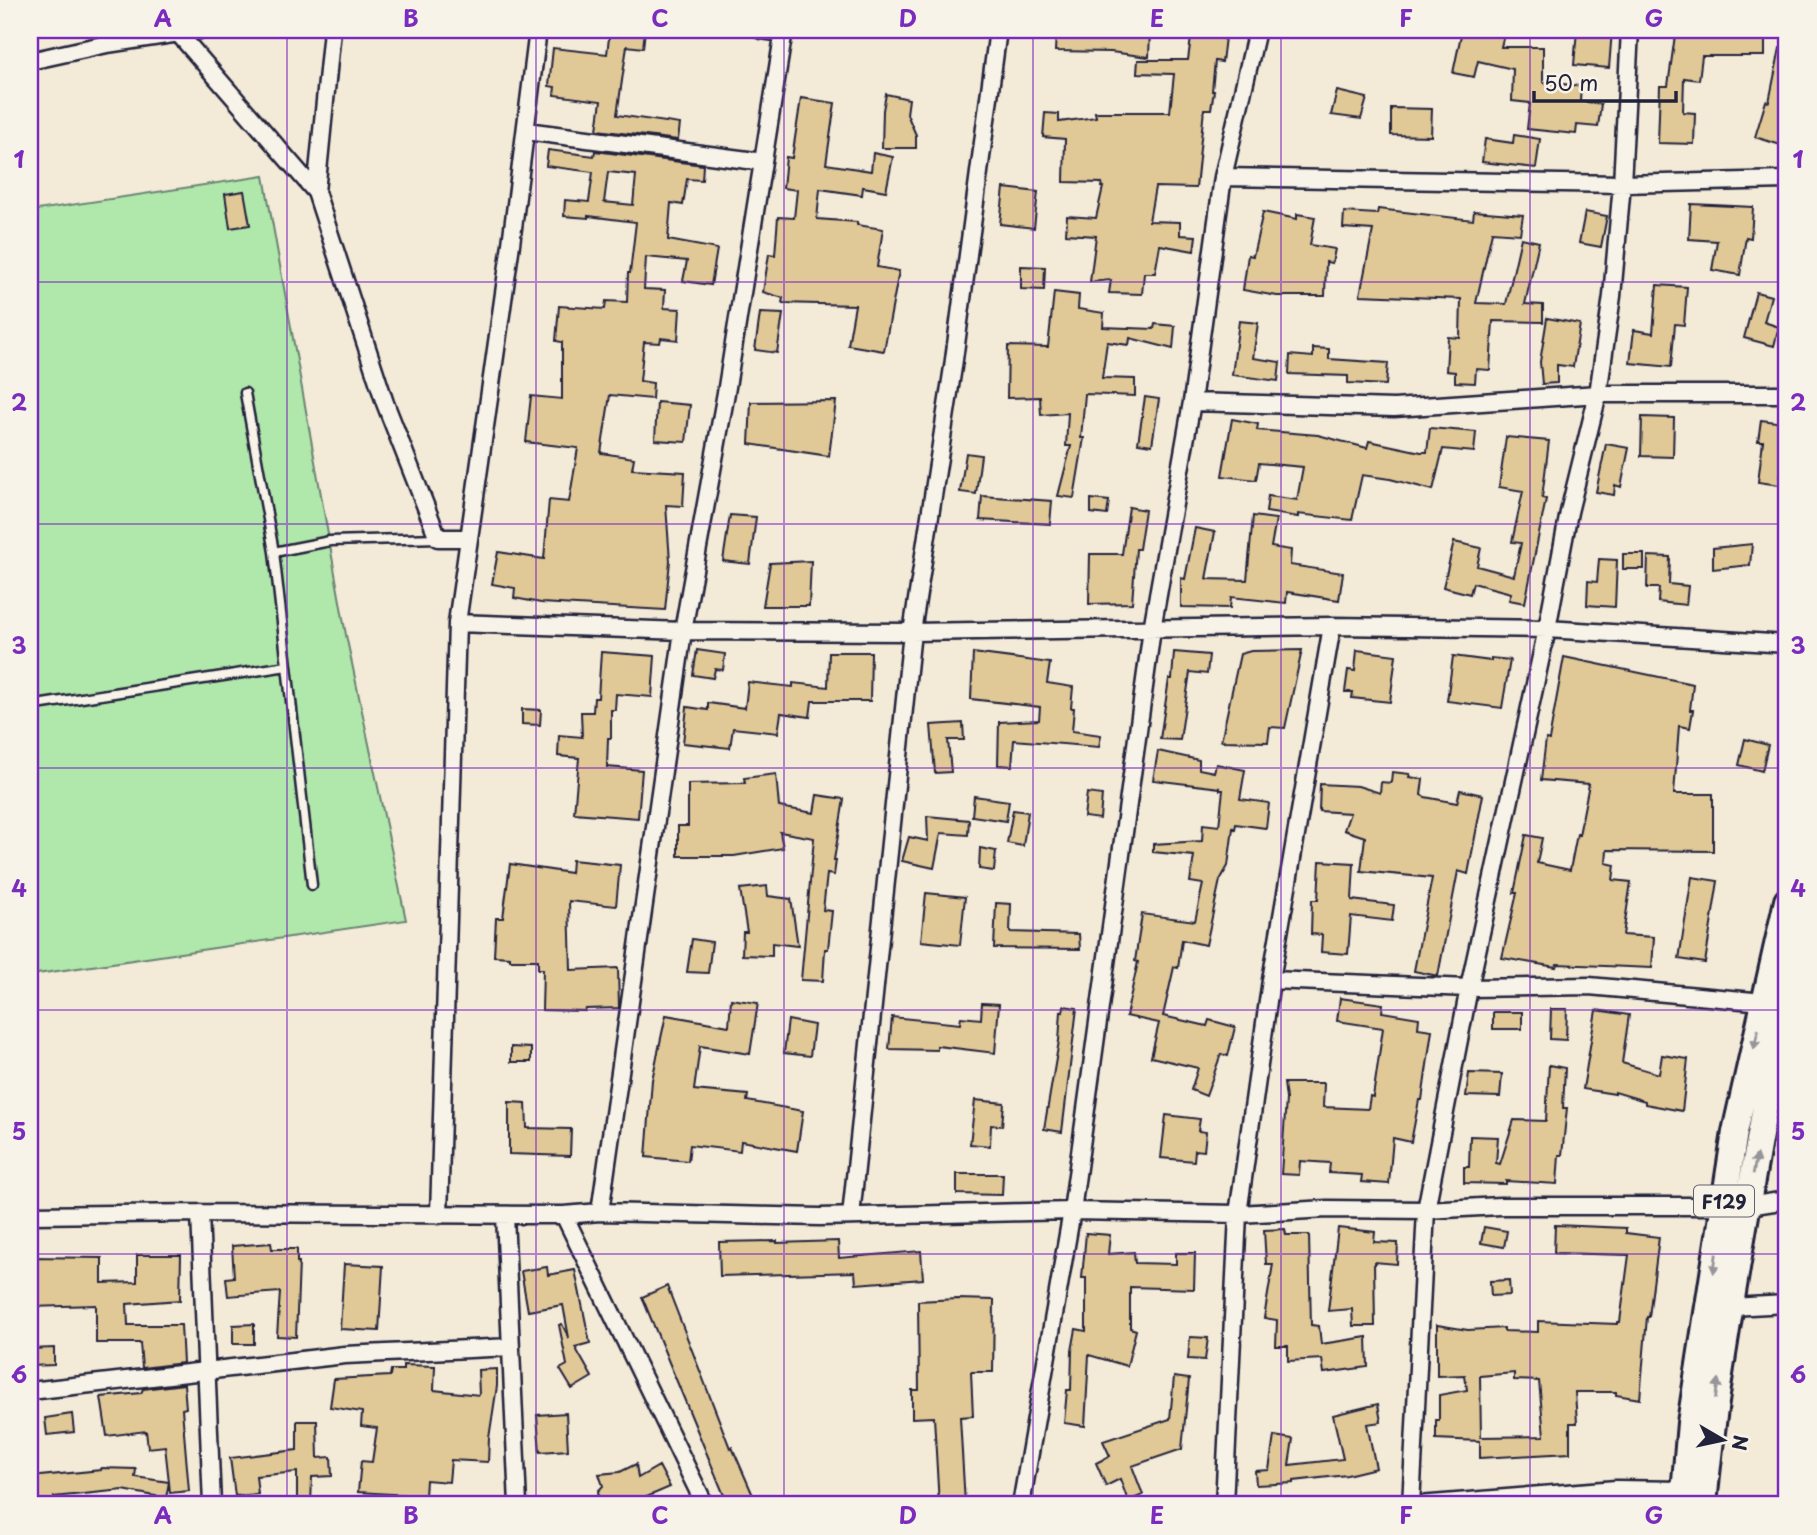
<svg xmlns="http://www.w3.org/2000/svg" width="1817" height="1535" viewBox="0 0 1817 1535" font-family="'Playpen Sans',sans-serif">
<rect width="100%" height="100%" fill="#f3ead8"/>
<filter id="ink" filterUnits="userSpaceOnUse"><feTurbulence type="fractalNoise" baseFrequency=".0143" numOctaves="2"/><feDisplacementMap in="SourceGraphic" scale="14" xChannelSelector="R" yChannelSelector="G"/><feConvolveMatrix kernelMatrix="1 2 1 2 8 2 1 2 1" color-interpolation-filters="sRGB"/></filter>
<g filter="url(#ink)">
<path fill="#b0e7aa" stroke="#698472" stroke-width="2" d="M264 176 346 635 406 920 30 975V211Z"/>
<path fill="#e1c897" stroke="#22223b" stroke-width="2" fill-rule="evenodd" d="M610 30H645L643 48 627 46 617 115 680 124 678 140 597 130 601 101 554 95 555 87 549 86 553 48 607 54Z
M1059 30H1150L1149 57 1111 52 1055 51 1056 33H1059Z
M1192 30H1218V36L1225 37 1222 62 1215 61 1212 91H1214L1211 109H1204L1196 188 1155 187 1149 221 1180 222V235L1196 236 1194 251 1160 245 1155 273H1144L1142 294 1109 293 1111 280 1090 282 1096 236 1066 234 1067 216 1096 218 1103 187H1101L1102 183 1064 182 1065 139 1043 137 1045 113 1059 114V122L1096 117 1095 112H1170L1174 74 1137 73 1138 60H1188Z
M1462 30H1505L1501 47H1543V82L1581 86 1580 101 1601 104 1598 127 1577 125 1576 134 1527 129 1530 103 1512 101 1513 69 1478 61 1474 77 1453 73Z
M1577 30H1612L1609 68 1574 65Z
M1684 30H1765V56H1702L1699 80 1684 78 1683 112 1695 113 1694 144 1658 143 1660 86H1668L1675 35H1684Z
M1780 48 1787 49V147L1755 137 1766 101 1769 102Z
M1337 91 1367 98 1361 119 1331 115Z
M886 94 909 99 907 114 916 135V148H882L883 110Z
M801 98 835 103 826 164 871 171 873 153 893 157 886 191 863 187 862 195 820 189 817 219 857 222V225L883 229 877 267 899 271 884 351 848 345 855 305 782 303 783 298 763 292 769 254 775 255 778 217 794 218 797 190 783 188 786 157 792 158Z
M1391 108 1432 109 1431 136 1391 135Z
M1514 135 1540 139 1536 168 1482 162 1485 139 1513 143Z
M548 150 594 156 595 151 703 165 702 180 687 179 683 205 671 203 668 240 717 249 711 285 683 281 687 261 646 257 644 289 665 290 664 308 680 309 678 340 661 338 660 343 644 342 640 381 653 383 652 399 610 395 601 453 634 458 632 469 685 472 683 506 666 505 670 561 665 610 541 603 514 598 515 588 492 584 498 552 544 559 549 500 569 502 578 448 526 442 531 396 562 399V342L556 341 559 306 605 309 606 301 627 302 628 273H630L636 222 588 216V218L564 216 565 200 589 202 593 172 546 166ZM608 172 636 175 633 205 604 202Z
M1004 188 1038 192 1034 228 1000 224Z
M244 191 250 225 230 228 225 194Z
M1691 204 1753 207 1751 238 1746 237 1740 275 1712 270 1717 241 1689 239Z
M1378 209 1473 220 1474 211 1523 215 1520 234 1492 232 1476 303 1506 304 1521 238 1539 242 1525 304 1543 305V322L1493 321 1490 370 1476 369 1475 383 1455 382V372L1446 371 1448 337 1460 338 1461 299 1360 295 1373 230 1343 228 1344 212 1377 214Z
M1263 212 1297 219V214L1315 217 1310 245 1335 249 1332 263 1326 262 1325 296H1277L1243 290 1248 255 1253 256Z
M1585 212 1607 216 1601 247 1579 243Z
M1021 266 1045 267 1044 290 1021 289Z
M1657 285 1687 287 1684 325 1675 324 1671 367 1630 363 1634 330 1653 333Z
M1054 292 1079 295 1078 309 1104 313 1103 327 1154 329 1155 324 1175 326 1173 349 1130 338 1129 345 1107 342 1102 378 1135 379V396L1085 394 1081 438H1084L1074 498 1058 496 1071 446H1066L1068 413 1041 415 1040 397 1007 398 1008 346 1048 347Z
M1756 292 1771 296 1764 322 1779 327 1774 346 1744 338Z
M760 313 783 314 777 353 755 350Z
M1547 318 1580 324 1573 367 1557 365V383L1542 384 1540 362Z
M1239 321 1258 323 1253 358 1280 362 1278 381 1232 375Z
M1313 348 1329 349V359L1388 363 1386 385 1348 383V376L1289 374 1290 355 1313 357Z
M1145 397 1159 399 1152 445 1138 443Z
M836 401 829 456 749 444 751 402Z
M657 402 690 405 686 442 655 440Z
M1642 417 1674 418 1673 457 1641 456Z
M1232 419 1258 424 1257 430 1318 435 1367 448 1369 441 1421 452H1427L1430 428 1476 432 1474 452 1443 449 1433 490 1390 479 1362 475 1352 520 1298 514V517L1266 512 1268 496 1297 500 1303 467 1259 463 1256 480 1222 476Z
M1761 420 1784 423 1781 444 1787 445V472L1781 471 1780 485 1758 482 1763 441H1758Z
M1506 437 1549 441 1542 498 1546 499 1525 603 1509 600 1511 593 1473 583 1470 594 1443 587 1454 542 1481 548 1477 566 1514 576 1521 543 1512 542 1523 491 1499 487Z
M1606 444 1629 448 1621 487 1615 485 1614 495 1596 492Z
M966 453 981 455 976 494 960 492Z
M982 496 1052 501 1050 524 980 520Z
M1091 499 1109 501 1107 515 1091 513Z
M1129 507 1145 510 1139 549H1136L1132 603 1089 604 1090 554H1122Z
M730 515 756 517 750 564 723 561Z
M1253 516 1276 519 1271 547 1291 550 1290 565 1343 573 1339 600 1287 592 1286 603 1231 597 1230 608 1181 607V578L1185 579 1195 528 1215 532 1206 579 1247 580Z
M1752 544 1750 565 1713 569V548Z
M1623 554H1644V569H1623Z
M1648 556 1670 557 1669 584 1688 586 1686 605 1658 602 1659 588H1647Z
M1599 559 1617 560 1615 607 1587 605 1588 581 1597 582Z
M811 561 809 606H763L770 563Z
M697 650 725 654 723 670 715 669 713 678 693 675Z
M1302 650 1285 728 1270 727 1268 742 1221 741 1240 654 1251 651Z
M1357 650 1396 655 1390 702 1352 698 1353 692H1345L1348 670 1355 671Z
M601 652 655 656 652 697 616 694 615 710H611V738H608L607 767 642 770 638 818 574 813 579 758 558 756 559 735 582 737 581 712H593L594 698H598Z
M829 652H871L870 701H812L810 717 781 713 778 733 733 728 730 748 683 743 687 707 708 710V703L745 708 748 682 793 687V683L828 687Z
M1174 652 1209 655 1207 674 1190 672 1180 740 1160 739 1169 679H1172Z
M973 653 1050 663 1047 683 1073 687 1071 708H1074L1072 731 1101 735 1099 747 1014 740 1012 766 998 765 999 722 1039 720 1040 707 971 699Z
M1453 656 1491 661V658L1510 660 1502 708 1447 701Z
M1564 657 1693 684 1690 710H1693L1690 728 1679 726 1674 794H1713V851L1607 850 1606 863 1615 865 1613 880 1631 882 1623 935 1654 937 1652 968 1557 964 1556 967 1502 958 1517 893H1514L1526 835 1542 838 1537 863 1570 870 1577 834 1579 835 1589 784 1541 780 1546 739 1549 740Z
M522 709 541 710 540 725 522 724Z
M963 723 964 740H948L951 772 935 773 931 725Z
M1745 739 1768 745 1762 771 1739 765Z
M1158 751 1199 760V769L1214 772 1216 764 1245 770 1240 799 1269 803 1266 828 1236 824 1235 829 1233 828 1228 866 1220 880 1206 945 1182 940 1178 968 1174 967 1163 1016 1207 1026 1209 1020 1235 1027 1228 1056 1221 1054 1206 1096 1191 1090 1198 1068 1151 1057 1159 1023 1126 1016 1138 962 1135 961 1142 914 1195 921 1203 884 1190 882 1194 856 1153 852V844L1202 841 1203 824 1219 826 1223 790H1220V788L1153 780Z
M1392 772 1410 774 1409 777 1423 779 1421 795 1425 797 1457 803 1460 790 1483 795 1468 874 1458 871 1438 976 1414 971 1432 878 1361 871 1365 837 1344 830 1350 813 1319 811 1320 784 1358 786 1380 793 1381 782 1391 783Z
M776 774 779 807 814 813 817 795 844 799 834 860H836L834 875 827 874 823 910 832 911 828 949H825L823 981 801 980 814 838 780 832 783 848 734 856H678V826H688V784L745 783 744 778Z
M1087 793 1102 795 1100 819 1084 817Z
M974 796 1009 801 1006 821 972 816Z
M1013 810 1028 812 1023 846 1007 843Z
M927 816 969 820 968 835 941 833 934 868 902 861 909 837 928 841Z
M980 848 996 851 994 871 979 869Z
M572 860 620 865 616 906 569 901 571 970 618 968 619 1008 586 1009 585 1011 542 1010 543 969H538V960H510V957L494 956 496 918H503L510 864 571 873Z
M1320 861 1354 863 1352 900 1394 905 1392 921 1351 916 1348 954 1321 952 1322 935 1311 934 1312 900H1318Z
M1692 877 1718 881 1705 963 1679 959Z
M767 886 768 896 791 899 798 946 772 943V956L742 955 743 932H747L740 889Z
M926 893 965 897 960 945 921 941Z
M996 903 1011 904 1010 932 1079 934 1080 949 994 948Z
M692 939 712 942 708 973 687 972Z
M1340 998 1383 1004 1382 1012 1419 1018 1418 1028 1432 1030 1422 1100H1419L1411 1142 1393 1138 1389 1184 1361 1182 1362 1175 1329 1173 1330 1163 1300 1161 1299 1175 1281 1174 1286 1099 1284 1083H1324L1323 1107 1368 1109 1370 1096 1373 1097 1383 1028 1337 1021Z
M731 999 758 1003 750 1054 700 1046 694 1090 748 1095 747 1101 803 1111 797 1151 741 1141 740 1151 690 1145 688 1161 646 1157 652 1080 666 1015 729 1026Z
M982 1003 999 1004 995 1053 937 1046V1050L889 1049 892 1017 960 1024 961 1017 981 1019Z
M1064 1006 1077 1008 1062 1132 1044 1129 1059 1041 1061 1011 1063 1012Z
M1551 1009H1567L1566 1040 1550 1039Z
M1596 1010 1629 1015 1622 1063 1659 1074 1662 1055 1688 1059 1682 1111 1645 1104V1101L1615 1092V1094L1583 1089Z
M1493 1012H1522V1029H1493Z
M788 1020 814 1025 810 1056 784 1053Z
M511 1047 531 1048V1062H511Z
M1549 1065 1565 1068 1563 1108H1567L1562 1155H1559L1557 1184 1506 1181V1184L1464 1183V1167H1469L1470 1136 1498 1137 1496 1163 1500 1164 1514 1120 1546 1121Z
M1469 1073 1502 1074 1500 1097 1466 1096Z
M975 1100 1004 1103 1002 1126 991 1125 990 1146 970 1144Z
M509 1102 526 1103 527 1128 571 1129 570 1156 509 1154Z
M1166 1115 1200 1119 1198 1131 1206 1132 1204 1151 1195 1150 1194 1161 1161 1158Z
M957 1174H1003L1002 1195 957 1194Z
M1555 1225 1626 1228V1233L1659 1237 1649 1317H1647L1640 1399 1616 1395V1392H1575L1577 1423H1570V1453L1480 1458V1441L1436 1439V1420H1439V1395L1467 1390 1465 1375 1437 1376V1325L1468 1330 1504 1328V1331L1538 1332V1321L1617 1324 1618 1322H1620L1629 1255 1554 1253ZM1514 1373V1380L1539 1381 1544 1436 1481 1437 1480 1376Z
M1484 1227 1507 1231 1504 1247 1481 1243Z
M1338 1228 1375 1232 1374 1242 1398 1243 1397 1264 1374 1262 1375 1326H1353L1352 1309 1328 1311Z
M1285 1229 1286 1235H1309L1311 1325 1319 1326 1321 1344 1367 1337 1368 1367 1324 1373 1322 1359 1288 1361V1346H1276L1277 1320 1264 1318 1273 1264H1266L1264 1230Z
M1086 1233 1110 1235 1108 1254 1134 1252 1135 1263 1176 1264V1253H1195L1194 1289 1130 1287V1328L1136 1330 1127 1366 1089 1355 1085 1426 1064 1423 1067 1390H1071L1072 1351 1076 1329 1086 1331V1278H1082Z
M777 1241V1243L838 1241 839 1258 921 1251 923 1279 856 1284 855 1272 720 1276 719 1242Z
M271 1243 272 1249H297V1262H299L296 1337 277 1336 280 1292 228 1296 226 1278 234 1277 232 1246Z
M137 1255H181L180 1300 127 1304 128 1325H181L183 1363 142 1368 140 1343H96V1305L30 1307V1257L102 1258V1283L137 1282Z
M344 1264 383 1266 379 1331 340 1329Z
M547 1267 548 1275 575 1270 583 1309 590 1343 575 1347 592 1377 572 1389 560 1369 567 1365 559 1325 562 1324 569 1338 563 1305 528 1311 521 1271Z
M1509 1280 1510 1295 1491 1296 1490 1281Z
M667 1286 730 1448 732 1447 755 1500 743 1505H728L642 1297Z
M957 1299 994 1300 993 1372H971L973 1416 960 1417 965 1504 939 1505 934 1417 912 1418V1390H919L918 1301Z
M254 1324V1344H233V1325Z
M1190 1337 1208 1338 1205 1360 1188 1359Z
M54 1348V1365L30 1366V1349Z
M403 1365 435 1366 434 1390 479 1395 478 1370 497 1369V1386L489 1438 488 1462 451 1460 449 1482 426 1480 425 1496 358 1492 361 1461 372 1462 377 1428 361 1426 362 1412 330 1407 334 1379 390 1376 391 1370H403Z
M1174 1377 1189 1379 1182 1449 1132 1466 1143 1495 1128 1501 1120 1479 1106 1486 1096 1463 1110 1456 1103 1441 1170 1419Z
M184 1384 186 1408 182 1409 189 1491 170 1493 169 1482 166 1498 123 1490 54 1497 55 1505H30V1477L101 1470V1468L136 1469 135 1477 169 1482 165 1446 148 1448 146 1431 107 1436 101 1397 141 1393 143 1389Z
M1378 1404 1381 1422 1367 1424 1376 1468 1347 1475 1294 1481V1483L1256 1485 1255 1471 1269 1470 1274 1436 1293 1439 1289 1465 1343 1459 1333 1415Z
M566 1413 568 1450 540 1452 537 1415Z
M72 1414 74 1432 47 1435 45 1418Z
M297 1421H317L318 1458 331 1457 332 1476 312 1477 311 1505H297V1472L256 1476 258 1494 235 1496 230 1458 297 1450Z
M636 1464 638 1478 659 1466 670 1487 628 1505 627 1502 600 1505 598 1491 603 1486 599 1474 620 1472Z"/>
<g fill="none" stroke-linecap="round" stroke-linejoin="round">
<g stroke="#22223b" stroke-width="13">
<path id="lane" d="M245 393 274 552
M30 706 287 666
M312 885 274 552 330 541 438 538"/>
</g>
<g stroke="#22223b" stroke-width="21">
<path id="street" d="M332 30 316 192 385 403 438 538H469
M761 30 784 33
M179 34 316 192
M30 61 107 44 199 30
M526 131 763 162
M1223 177 1622 184 1787 180
M1192 402 1394 408 1598 394H1787
M457 623 683 631 912 632 1332 626 1547 629 1787 644
M1271 980 1469 988 1589 986 1764 1002
M1748 1206 1787 1200
M600 1212 683 631 727 387 784 30
M200 1213 212 1505
M30 1215 200 1213 564 1215 600 1212 820 1217 1072 1211 1152 629 1192 402 1223 177 1257 30
M439 1215 457 623 511 244 538 30
M505 1215 518 1505
M564 1215 705 1505
M851 1216 912 632 953 367 998 30
M1731 1307 1787 1304
M30 1391 345 1355 511 1347
M1021 1505 1072 1211 1238 1214 1327 1209 1426 1210 1500 1206H1723
M1224 1505 1238 1214 1271 980 1332 626
M1411 1505 1426 1210 1469 988 1547 629 1569 512 1598 394 1612 296 1622 184 1630 30
M1419 1505 1616 1489 1683 1490"/>
</g>
<g stroke="#22223b" stroke-width="30">
<path id="primary" d="M1683 1505 1690 1423 1735 1132 1787 901
M1704 1505C1711 1425 1724 1347 1737 1268 1752 1179 1767 1089 1787 1001"/>
</g>
<use href="#lane" stroke="#f7f3e8" stroke-width="8"/>
<use href="#street" stroke="#f7f3e8" stroke-width="16"/>
<use href="#primary" stroke="#f7f3e8" stroke-width="24"/>
</g>
<defs><path id="oneway-solid" d="M-6-.8H1V-3.2L6.5 0L1 3.2V.8H-6Z" transform="scale(1.75)"/></defs>
<g fill="#97959a">
<use href="#oneway-solid" transform="translate(1756 1039) rotate(102)"/>
<use href="#oneway-solid" transform="translate(1755 1164) rotate(-80)"/>
<use href="#oneway-solid" transform="translate(1715 1263) rotate(98)"/>
<use href="#oneway-solid" transform="translate(1717 1389) rotate(-81)"/>
</g>
</g>
<path fill="none" stroke="#7b2cbf" stroke-width="2" stroke-opacity="0.55" d="M287 30V1505M536 30V1505M784 30V1505M1033 30V1505M1281 30V1505M1530 30V1505M30 282H1787M30 524H1787M30 768H1787M30 1010H1787M30 1254H1787"/>
<g text-anchor="middle" dominant-baseline="central" stroke-width="6" stroke-linejoin="round" paint-order="stroke">
<rect fill="#f7f3e8" stroke="#62616f" stroke-width="2" x="1694" y="1185.5" width="60" height="31" rx="5"/>
<g font-size="19" font-weight="bold" fill="#22223b">
<text x="1724" y="1201">F129</text>
</g>
</g>
<rect width="1817" height="1535" fill="none" stroke="#f7f3e8" stroke-width="77"/>
<g transform="translate(1723 1440) rotate(99)" stroke="#f7f3e8" stroke-width="5" paint-order="stroke">
<path d="M0-5L12 26L0 18L-12 26Z" fill="#22223b"/>
<text y="-10" font-size="19" font-weight="bold" text-anchor="middle" fill="#22223b">N</text>
</g>
<path d="M1534 91v10h142v-10" fill="none" stroke="#22223b" stroke-width="3.5"/>
<text x="1544" y="91" font-size="21" fill="#22223b" stroke="#f7f3e8" stroke-width="5" paint-order="stroke">50 m</text>
<rect x="38" y="38" width="1740" height="1458" fill="none" stroke="#7b2cbf" stroke-width="2.5"/>
<g font-size="23" text-anchor="middle" font-weight="bold" fill="#7b2cbf">
<text x="163" y="27">A</text>
<text x="411" y="27">B</text>
<text x="660" y="27">C</text>
<text x="908" y="27">D</text>
<text x="1157" y="27">E</text>
<text x="1406" y="27">F</text>
<text x="1654" y="27">G</text>
<text x="19" y="168">1</text>
<text x="1798" y="168">1</text>
<text x="19" y="411">2</text>
<text x="1798" y="411">2</text>
<text x="19" y="654">3</text>
<text x="1798" y="654">3</text>
<text x="19" y="897">4</text>
<text x="1798" y="897">4</text>
<text x="19" y="1140">5</text>
<text x="1798" y="1140">5</text>
<text x="19" y="1383">6</text>
<text x="1798" y="1383">6</text>
<text x="163" y="1524">A</text>
<text x="411" y="1524">B</text>
<text x="660" y="1524">C</text>
<text x="908" y="1524">D</text>
<text x="1157" y="1524">E</text>
<text x="1406" y="1524">F</text>
<text x="1654" y="1524">G</text>
</g>
</svg>
